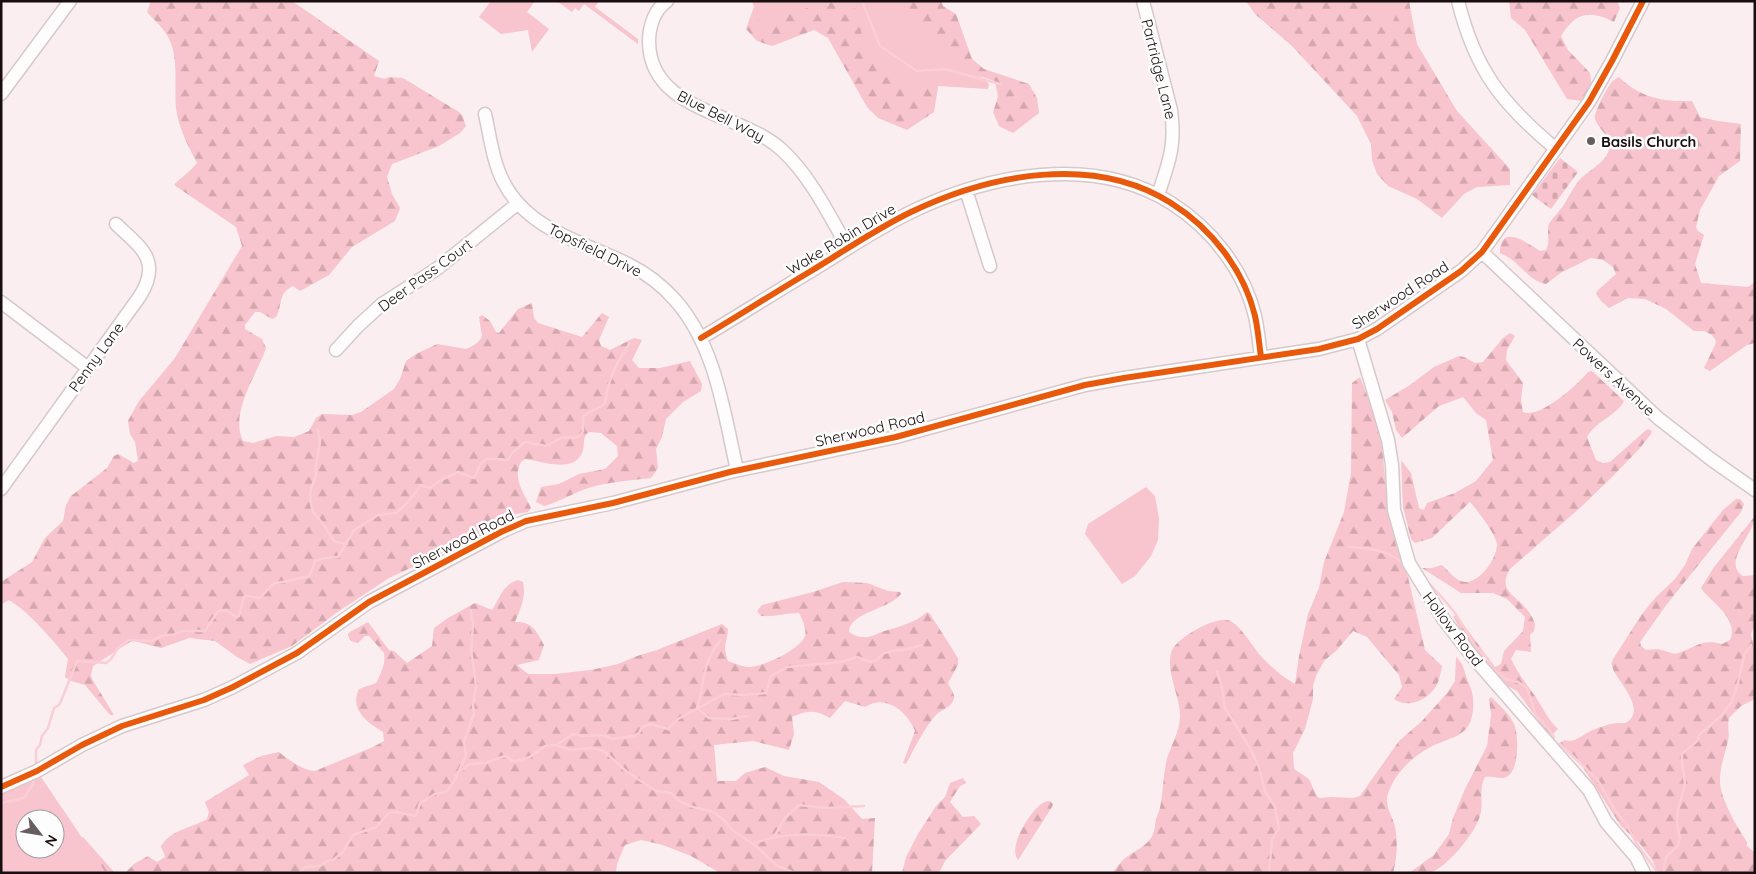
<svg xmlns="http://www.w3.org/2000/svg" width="1756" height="874" viewBox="0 0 1756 874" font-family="Quicksand,sans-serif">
<defs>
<pattern id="forest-firs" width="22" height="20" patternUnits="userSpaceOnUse" patternTransform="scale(1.25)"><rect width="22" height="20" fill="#f8c4cd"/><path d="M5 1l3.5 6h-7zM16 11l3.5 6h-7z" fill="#d4a7af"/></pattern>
<pattern id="cemetery-stones" width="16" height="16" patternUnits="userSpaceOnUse" patternTransform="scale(1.25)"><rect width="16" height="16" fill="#f8c4cd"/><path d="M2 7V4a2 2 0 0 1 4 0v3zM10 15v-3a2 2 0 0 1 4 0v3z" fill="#d4a7af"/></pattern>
</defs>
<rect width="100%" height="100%" fill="#faeef0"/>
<path fill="url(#forest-firs)" d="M151 1H292L379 61 374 76 385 79 388 77 403 78 459 112 462 115 466 126 460 133 439 146 392 164 387 177 392 194 400 208 395 221 352 247 329 275 300 291 293 286C277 294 283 305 276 317L272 319 260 312H255L245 325V329L262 339 266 348C257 375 229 413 243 441L253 443 276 436 294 437 309 431 316 418 322 414 352 415 361 412 394 389 400 379 406 361 416 354 437 344 466 349C472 347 480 342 482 336L479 317 482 315 490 321 496 332 499 333 518 309 532 303 534 318 538 323 582 337 602 313 609 317 599 340 601 346 610 350 634 338 642 340 632 360 639 368H660L690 361 702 384 701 391 683 402 666 419 662 437 656 449 658 468 651 478C628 481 602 482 580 491 568 496 558 502 544 506L536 502 541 487 559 484 579 474 605 469 618 456 617 446 601 433 589 432C582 437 585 443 583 450 576 475 542 461 525 459L521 462C512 479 524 493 531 508L528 512 516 514 447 551 389 578 339 611 292 646 250 664 237 657 215 641 189 638 161 648 134 641 130 642 93 666 91 675 92 679 114 715H110L85 685 71 681 65 677 68 659C53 640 29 612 9 600L1 604V582L32 562 45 538 63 521 66 505 71 496 107 468 114 456 118 454 134 463 138 461 135 442 130 434 128 421 130 417 139 401 175 358 242 246 236 227 174 185C181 177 189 173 197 163 188 146 179 128 176 109 174 88 179 58 169 39 165 29 154 20 147 12Z
M756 1H941L943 6 956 14 972 59 984 69 1029 84 1037 98 1039 113 1013 133 999 126 993 112 998 97 995 81 969 73 939 81 934 112 907 130 878 118 867 107 828 38 814 30 772 46 757 41 746 29Z
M1246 1H1409L1417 44 1457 111 1510 169V185L1477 187 1464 194 1442 218 1417 199 1388 186 1377 174 1372 160 1371 144 1357 116 1292 46 1255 14Z
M1509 1H1617L1620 8 1614 22C1589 10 1576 12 1561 36L1568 50 1590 73 1592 88 1582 101 1567 99 1525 30 1511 18Z
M1619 77C1640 98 1664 102 1692 101L1700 117 1718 121 1741 124 1740 161 1719 176 1700 210 1696 227 1698 231 1704 235 1695 264 1701 283 1748 287 1755 282V343L1747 345 1710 371 1704 368 1715 345 1716 341 1712 335 1704 331H1694L1666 309 1645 299 1628 298 1609 308 1601 301 1596 294 1597 291 1616 274 1613 267 1603 260 1591 258 1562 272 1546 284C1531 281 1522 267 1511 259 1507 256 1503 255 1500 253 1500 223 1526 242 1540 251L1546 250C1551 241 1546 234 1549 224 1553 217 1559 212 1563 206 1568 198 1572 190 1577 183 1586 171 1605 164 1609 150 1613 138 1598 129 1595 119 1593 114 1608 85 1613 81 1615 79 1617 78 1619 77Z
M1510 333 1515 336 1507 350 1506 360 1523 383 1521 400 1523 412C1540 419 1577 385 1588 372L1592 371 1624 401C1616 416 1596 421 1587 437L1596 460 1603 463 1610 462 1645 431 1648 429 1652 431 1651 434 1640 448 1611 478 1582 506 1510 569C1498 589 1512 593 1524 606 1529 611 1533 618 1535 624L1534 631 1530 635 1531 652 1516 650 1511 659C1518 673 1526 684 1535 696 1543 708 1548 720 1558 729L1550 737 1517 691 1506 685 1490 669 1465 639 1453 616H1457L1495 667 1501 664 1504 651 1523 631 1525 617 1507 599 1493 593H1461L1422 568H1432L1442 565C1449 571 1457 583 1467 582 1482 580 1497 558 1497 544 1496 534 1477 510 1470 502L1432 538 1415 543 1411 539 1403 507 1401 460 1411 473 1419 508 1424 510 1427 503 1455 493 1476 481 1493 460 1486 420 1476 413 1463 397 1439 406 1402 438 1396 430 1392 412 1385 400 1410 385 1434 367 1459 356 1464 357 1475 363 1483 362 1503 338Z
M1360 377 1370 403 1382 446 1388 510 1396 545 1408 577 1425 650 1442 666C1441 671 1440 677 1438 682 1432 698 1409 710 1394 699L1402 687 1399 675 1367 637 1353 631 1336 651 1324 661 1316 676 1313 686V699L1305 729 1293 753 1294 769 1309 779 1316 795 1319 798 1332 797 1353 798 1360 796 1399 741 1422 721 1448 692 1455 681 1456 657C1465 665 1464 673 1469 684 1473 692 1474 701 1473 710 1470 740 1448 736 1427 749 1411 758 1396 773 1389 791 1383 805 1392 814 1395 827 1398 842 1397 859 1393 873H1113C1116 868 1119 864 1122 861 1132 851 1148 847 1153 834 1155 829 1155 824 1156 819 1157 815 1159 812 1160 808 1163 793 1163 778 1166 763 1169 748 1180 733 1180 716 1180 695 1166 674 1171 653 1174 639 1214 617 1227 620 1239 622 1252 646 1260 655 1270 666 1282 677 1295 684L1299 656 1308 614 1319 588 1324 562 1344 512 1351 473 1352 383Z
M1736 499H1740L1744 504 1741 512 1667 604 1640 642 1641 646 1646 650 1658 649 1675 654C1694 649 1700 638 1722 644L1730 640C1739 621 1714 603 1703 591L1701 588 1714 567 1755 516C1755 533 1721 563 1743 576L1755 575V625L1751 634 1755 653V699L1741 706 1729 718C1727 726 1730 734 1728 741 1725 754 1720 766 1720 779 1719 797 1737 827 1747 842V846L1755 853V873H1657L1653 861 1640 844 1621 826 1578 760 1558 744 1565 740C1575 744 1584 733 1593 730 1600 727 1609 724 1616 723 1620 723 1624 724 1627 722 1648 708 1614 678 1612 666 1611 663 1612 662 1613 659L1642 614 1656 597 1675 579 1685 565 1692 549 1723 510Z
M518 580 523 582C526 597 521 608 515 622 532 621 537 632 544 645L539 660 517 665 528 674H555L591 670 618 664 637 656 657 650 722 624 728 629C727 645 722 643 728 661 734 663 741 666 747 667 761 668 800 650 805 636 807 630 802 618 799 613 786 613 774 617 761 616L757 611 762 605 813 592 843 582 867 583 888 591 900 592 901 594C891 609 849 612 849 632 853 635 858 637 864 637 869 638 874 635 879 633 895 627 915 624 927 612L930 614 958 658V665L948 683C950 689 957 695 953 701 950 708 940 710 935 716 925 727 913 751 906 764L903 763 915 731C908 712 885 693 865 707L845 701 830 718C815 710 808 710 792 717L794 734 789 750 753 741 714 745 717 781H736L745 773 765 767 784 776 819 782 845 800 862 819 875 818 872 873H720L691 856 663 845 641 840 625 845 617 864 616 873H125L134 864 148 856 157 862 165 857 164 853 161 847C169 830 192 828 207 819L209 812 205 802 249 775 243 765 261 756 279 752C287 759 304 771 315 771L373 747 384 741 383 732C368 723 349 710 359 689L376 683C381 674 386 663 384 653L369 636H365L358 643C352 642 349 641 348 634L350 632 368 622 389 650 394 651 407 663 432 646 434 628 448 618 475 603 492 610C500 598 503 584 518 580Z
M1491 697C1499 705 1509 713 1514 724 1519 734 1519 769 1508 776 1501 781 1493 775 1485 777 1478 790 1484 802 1480 816 1475 833 1449 865 1432 872 1426 874 1416 873 1409 873L1434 855 1449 834 1453 818 1465 789 1487 746 1491 715 1489 699Z
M963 778 966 783 960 786 950 802 963 817 974 816 981 824 945 861 939 873H902L906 857 918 834 936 806 945 797 950 783Z
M1050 801 1053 804 1052 807 1018 860C1007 847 1031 810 1043 803 1044 802 1048 801 1050 801Z
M83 837 115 873H41L78 841Z"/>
<path fill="url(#cemetery-stones)" d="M1560 158 1578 172 1551 209 1532 195Z"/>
<path fill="#f8c4cd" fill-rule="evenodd" d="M491 1H535L527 12 549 29 532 52 528 30 501 34 479 17Z
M557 1H599L595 7 638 39V44L584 4 579 11 575 8 572 12Z
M752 1H826L760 25Z
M846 1H891L989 84 988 89 906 84 864 48 858 11Z
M1353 1H1403L1392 23 1378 25Z
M1146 487 1155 496 1159 518 1158 540 1151 556 1135 576 1122 584 1085 534 1088 524Z
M41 777 106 873H1V794ZM25 819H55V849H25Z"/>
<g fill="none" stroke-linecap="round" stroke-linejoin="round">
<path stroke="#fbced5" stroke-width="2.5" d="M862 1 880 46 917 71 945 69 1000 84
M318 430 320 442 316 465V476L311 488 310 499 313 512 323 524 335 542 347 544
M1349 547C1369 548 1387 550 1403 563
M1429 584 1439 594 1455 613 1476 647 1485 656 1492 668 1506 679 1518 682 1527 688 1536 716 1542 721 1554 737
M1217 672 1222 687 1225 708 1250 748 1259 767 1265 791 1275 807 1279 828 1272 839 1269 873
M697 708C706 681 701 663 721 640
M697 708 709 718 732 719 747 716
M1560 744 1597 779 1615 810 1627 825 1636 843 1658 873
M556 745 573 734 583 736 602 735 612 739 634 736 639 733 642 727 650 724 668 729 678 719 724 694 744 695 766 693 771 676 787 667 841 662 857 657 870 662 877 660 884 653 897 650H905L922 645
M36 767V750L40 745 42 736 48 728 54 708 59 705 61 701 77 661 106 663 111 659 118 648 129 640 151 641 164 635H173L182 631H205L218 611 226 610 236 617 239 616 244 597 248 596 260 598 274 583C287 583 296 577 309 577L315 561 325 558 338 557 354 530 378 515 396 513 407 503 421 485 430 488 441 480 458 472 474 478C477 474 477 471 479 467 485 454 497 460 508 460L512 453 525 442 546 446 563 437 575 438 581 435 583 431V416L605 404C607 381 617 361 630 343
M460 771 470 764 485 763 505 756 508 757 512 761H517L530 757 545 746 556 745 570 750 592 748 604 751 627 772 656 791 671 793 681 802 693 807 714 812 725 821 732 830 755 845 776 865 794 873
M1 803 24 798 33 784 34 778
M774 837 785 818 799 805 825 808 864 806
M752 844C783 832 813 833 845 838
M284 873H288
M300 873 305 867 320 866 327 861 333 860 343 852 353 835 376 827 389 813 396 812 416 816 420 803 435 794 446 792 453 783 466 756 464 741 474 714 473 705 476 685 471 650 473 625 471 610
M1663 873 1666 857 1678 845 1680 838 1677 824 1678 810 1685 784 1682 761V754L1697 741 1700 734 1722 715 1731 703 1738 683 1744 655 1751 645"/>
<g stroke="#d5c9cb" stroke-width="15">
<path id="minor" d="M667 1C654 10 649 27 649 42 650 112 741 112 782 150 811 177 829 215 848 248
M1143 1 1171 110C1176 145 1169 162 1158 195
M1458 1C1475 70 1502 104 1556 149
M1 94 70 1
M485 114C490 136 493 163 504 183 529 231 584 242 628 264 646 273 663 286 676 301 716 347 724 413 737 470
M966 190 990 266
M1482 252 1658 418 1712 460 1755 490
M1 302 88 368
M701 338C738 316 774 293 811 271 844 251 876 229 911 212 990 174 1094 154 1171 203 1211 228 1244 270 1255 316 1258 329 1259 343 1261 357
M1358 339 1388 440 1392 465 1394 510 1409 563 1444 620 1472 656 1589 790 1606 822 1636 857 1644 873
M336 350 358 326 382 304 438 268 517 204
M1 489 140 296C162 260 141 248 116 224
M1 787 37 771 82 745 122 726 204 700 233 687 297 653 369 602 501 532 526 521 613 503 730 472 896 437 1085 385 1124 378 1319 349 1358 339 1377 329 1461 271 1482 252 1589 102 1612 61 1643 1"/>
</g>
<use href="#minor" stroke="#fefcfd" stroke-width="12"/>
<g stroke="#fdfdfd" stroke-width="9">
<path id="cycleway" d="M701 338C738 316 774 293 811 271 844 251 876 229 911 212 990 174 1094 154 1171 203 1211 228 1244 270 1255 316 1258 329 1259 343 1261 357
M1 787 37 771 82 745 122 726 204 700 233 687 297 653 369 602 501 532 526 521 613 503 730 472 896 437 1085 385 1124 378 1319 349 1358 339 1377 329 1461 271 1482 252 1589 102 1612 61 1643 1"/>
</g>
<use href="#cycleway" stroke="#e8590c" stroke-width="6"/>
</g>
<circle fill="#675c5e" stroke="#fdfdfd" stroke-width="2" cx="1591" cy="141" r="5"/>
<g text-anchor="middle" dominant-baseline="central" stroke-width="5" stroke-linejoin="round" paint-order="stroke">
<g font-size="15" fill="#180d0f" stroke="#fdfdfd">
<text transform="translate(1159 69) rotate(76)">Partridge Lane</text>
<text transform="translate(721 116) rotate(27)">Blue Bell Way</text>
<text transform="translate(841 239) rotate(-31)">Wake Robin Drive</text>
<text transform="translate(595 250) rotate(26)">Topsfield Drive</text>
<text transform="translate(425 275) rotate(-36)">Deer Pass Court</text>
<text transform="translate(1400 295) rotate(-33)">Sherwood Road</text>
<text transform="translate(96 357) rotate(-54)">Penny Lane</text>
<text transform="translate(1614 377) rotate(43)">Powers Avenue</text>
<text transform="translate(870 429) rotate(-13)">Sherwood Road</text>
<text transform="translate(463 539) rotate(-27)">Sherwood Road</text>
<text transform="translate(1453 629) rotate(53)">Hollow Road</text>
</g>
<g font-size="15" font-weight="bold" fill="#180d0f" stroke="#fdfdfd" text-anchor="start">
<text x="1601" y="141">Basils Church</text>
</g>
</g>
<rect width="1756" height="874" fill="none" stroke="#180d0f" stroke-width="5"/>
<g transform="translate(40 834) rotate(121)"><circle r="24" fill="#fdfdfd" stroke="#a19d9e"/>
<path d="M0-4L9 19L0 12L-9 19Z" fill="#675c5e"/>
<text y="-8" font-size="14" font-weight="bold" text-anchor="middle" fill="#180d0f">N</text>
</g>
</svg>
